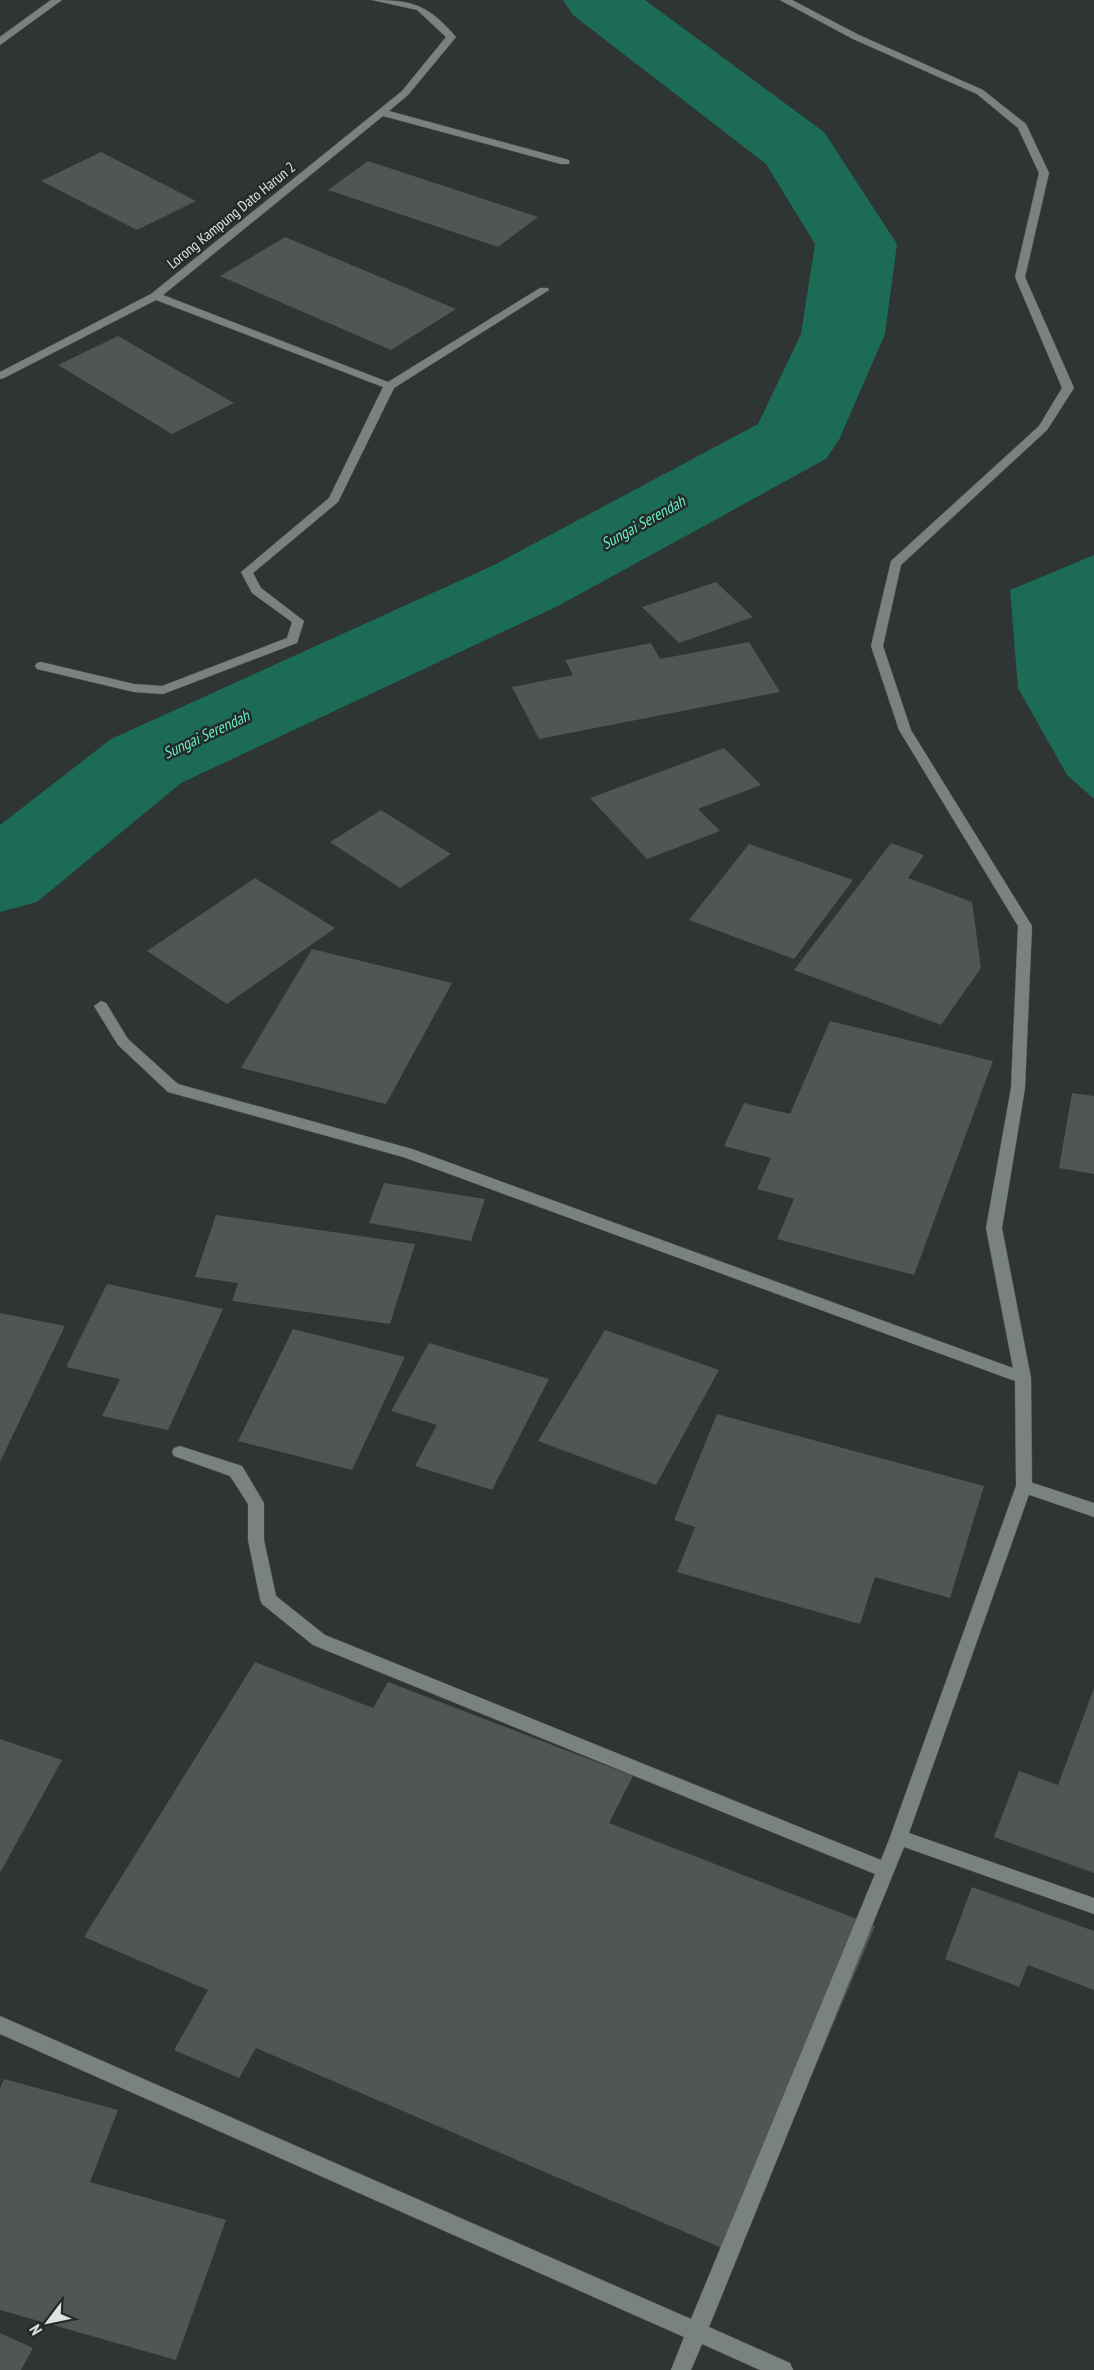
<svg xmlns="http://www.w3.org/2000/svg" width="1094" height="2370" viewBox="0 0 1094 2370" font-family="'PT Sans Narrow',sans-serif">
<rect width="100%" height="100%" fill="#2e3532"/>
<path fill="#1b6b56" d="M1094 555V799L1067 775 1018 688 1010 590Z"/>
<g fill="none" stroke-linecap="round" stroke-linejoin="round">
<path fill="#1b6b56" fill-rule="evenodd" d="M563 0H645L824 132 897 244 885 334 839 440 826 459 558 606 181 783 37 902 0 912V825L111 739 492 566 758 424 801 334 815 244 766 164 573 15Z"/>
</g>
<path fill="#4f5653" d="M101 152 196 201 137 230 41 181Z
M368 161 538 217 498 247 328 190Z
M285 237 456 309 391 350 220 276Z
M118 336 234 403 172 434 58 365Z
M716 582 753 617 679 643 642 607Z
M749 642 780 692 539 739 512 687 573 675 565 660 651 643 660 659Z
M724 748 761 785 698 809 720 831 647 859 590 798Z
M381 810 451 854 400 888 330 842Z
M891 843 924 855 908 878 972 902 981 968 941 1025 794 970Z
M749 844 853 880 794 959 689 920Z
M255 878 335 928 227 1004 147 951Z
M312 949 452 983 386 1104 241 1068Z
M830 1021 993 1061 914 1275 777 1239 794 1199 757 1189 771 1158 724 1146 744 1103 790 1114Z
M1072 1093 1094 1096V1174L1059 1168Z
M384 1183 485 1199 471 1241 369 1223Z
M216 1215 415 1244 390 1324 232 1301 238 1283 195 1277Z
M107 1284 223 1309 168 1430 102 1416 120 1379 66 1367Z
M0 1313 65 1326 0 1462Z
M293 1329 405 1357 352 1470 238 1441Z
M605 1330 719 1370 656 1485 538 1441Z
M429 1343 549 1379 492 1490 415 1466 437 1425 391 1411Z
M717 1414 984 1486 950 1598 875 1577 860 1624 677 1572 695 1527 674 1520Z
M255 1662 373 1708 388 1682 633 1776 609 1823 875 1926 736 2254 256 2048 239 2078 174 2050 208 1990 84 1937Z
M1094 1688V1873L994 1837 1019 1771 1058 1785Z
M0 1739 62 1760 0 1873Z
M972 1887 1094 1931V1990L1028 1965 1019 1987 945 1959Z
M4 2079 118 2110 90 2182 226 2220 176 2360 0 2310V2088Z
M0 2333 33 2348 21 2370H0Z"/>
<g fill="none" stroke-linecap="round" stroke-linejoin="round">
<g stroke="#4e5352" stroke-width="1">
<path id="service" d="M1024 1480 1094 1503V1517L1018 1491 1016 1486 1018 1481Z"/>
</g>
<g stroke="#4e5352" stroke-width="1">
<path id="minor" d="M51 0H62L0 45V37Z
M372 0C414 0 428 5 456 37L408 95 389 111 569 160V164H561L383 116 163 295 388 382 540 288H548L549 290 394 388 338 502 253 573 261 588 304 621 297 643 163 694 134 692 37 669 35 666 37 663 41 662 134 684 162 686 287 638 292 622 252 593 241 572 329 498 383 387 156 300 4 378 0 379V372L151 294 402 91 446 37 417 10Z
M780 0H792L859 35 983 90 1026 124 1049 173 1025 277 1074 388 1047 430 901 565 883 646 911 730 1032 926 1025 1088 1002 1228 1031 1378 1032 1486 909 1833 1094 1898V1914L904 1847 709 2327 790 2363 793 2370H760L702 2344 691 2370H671L684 2337 0 2034V2016L691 2319 875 1874 313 1645 262 1604 260 1599 248 1540V1504L230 1476 174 1456 172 1452 174 1448 180 1446 242 1466 264 1503V1540L276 1596 325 1635 881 1860 890 1837 1016 1486 1015 1381 403 1157 168 1092 118 1045 94 1006 101 1001 106 1003 128 1039 178 1084 412 1149 1013 1368 986 1228 1011 1088 1018 926 899 730 871 646 891 561 1039 426 1062 388 1015 277 1039 173 1018 128 977 94 853 39Z"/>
</g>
<use href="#service" fill="#7a827f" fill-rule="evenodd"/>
<use href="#minor" fill="#7a827f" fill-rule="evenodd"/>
</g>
<g text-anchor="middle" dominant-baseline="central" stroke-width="5" stroke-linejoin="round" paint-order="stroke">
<g font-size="15" fill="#dee2e1" stroke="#242a28">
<text transform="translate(231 215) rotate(-39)">Lorong Kampung Dato Harun 2</text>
</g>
<g font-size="16" font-style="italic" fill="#65efc7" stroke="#242a28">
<text transform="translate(643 522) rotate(-29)">Sungai Serendah</text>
<text transform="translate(206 734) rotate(-25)">Sungai Serendah</text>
</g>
</g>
<g transform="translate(48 2322) rotate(238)" stroke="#242a28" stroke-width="4.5" paint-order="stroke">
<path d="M0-4.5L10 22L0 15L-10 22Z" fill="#dee2e1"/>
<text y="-9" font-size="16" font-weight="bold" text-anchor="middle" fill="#dee2e1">N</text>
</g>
</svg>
